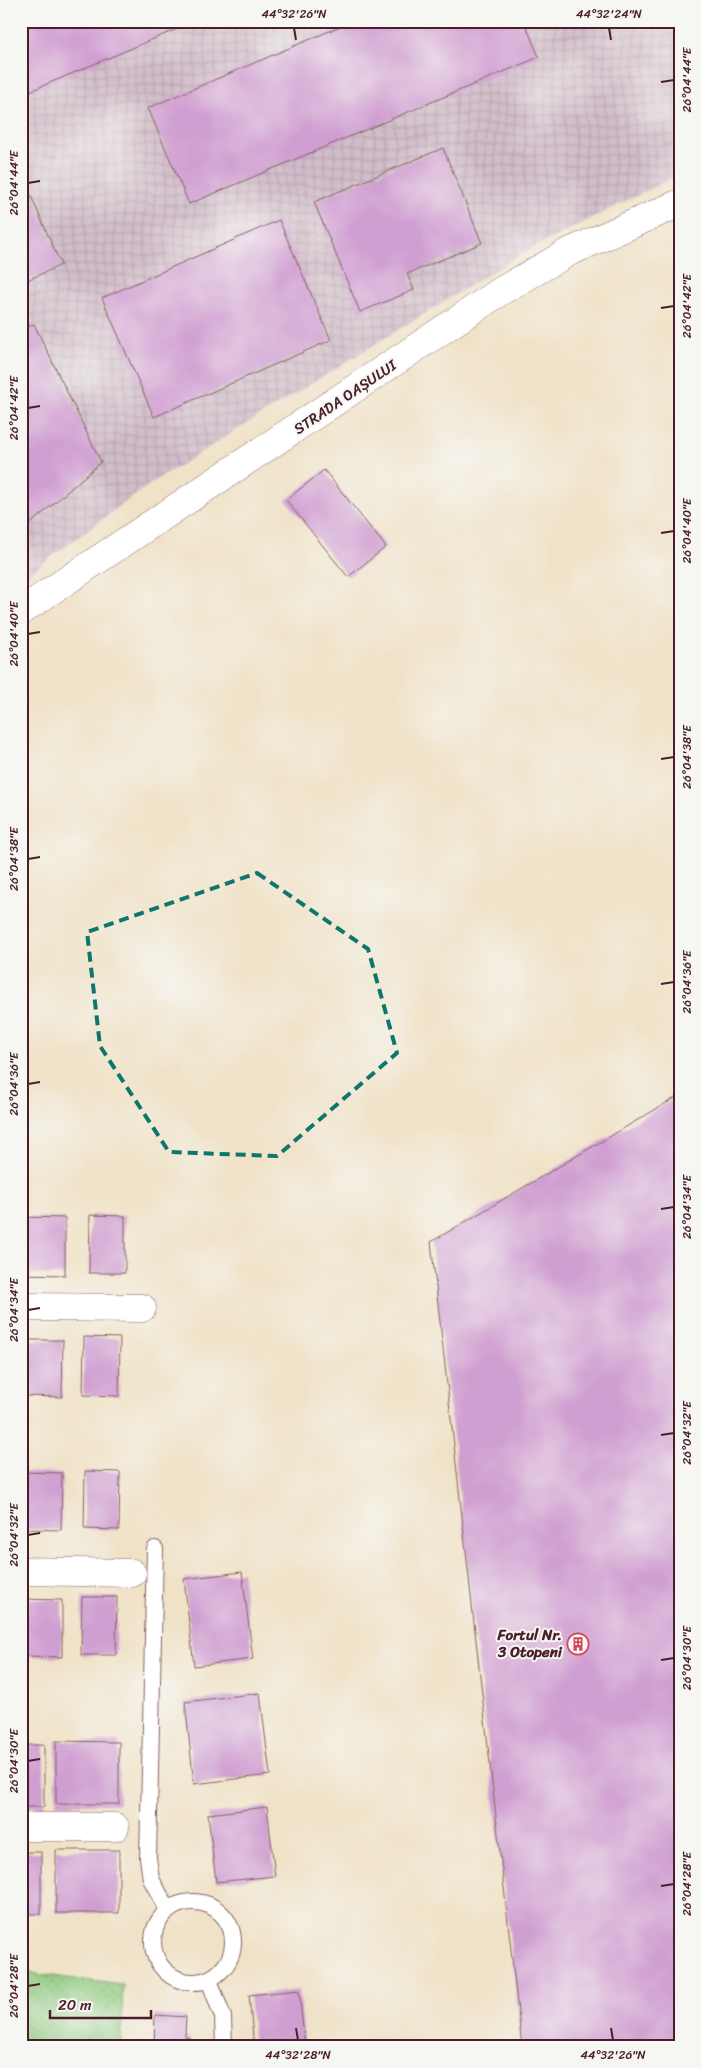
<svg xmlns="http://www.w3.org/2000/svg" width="701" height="2068" viewBox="0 0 701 2068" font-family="Sriracha,sans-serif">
<defs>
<pattern id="industrial-grid" width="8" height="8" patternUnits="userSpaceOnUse" patternTransform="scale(1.25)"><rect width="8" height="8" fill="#d1bdc9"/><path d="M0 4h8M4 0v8" fill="none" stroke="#b5a2ad"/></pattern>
<pattern id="grass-dots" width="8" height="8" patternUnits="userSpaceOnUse" patternTransform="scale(1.25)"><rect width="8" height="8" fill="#8fca7f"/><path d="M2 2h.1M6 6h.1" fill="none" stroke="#7dad6e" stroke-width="1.8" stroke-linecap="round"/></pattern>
</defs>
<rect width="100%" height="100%" fill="#f6f6f2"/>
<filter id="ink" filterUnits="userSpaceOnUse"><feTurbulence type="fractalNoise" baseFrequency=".02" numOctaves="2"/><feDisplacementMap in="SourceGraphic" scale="10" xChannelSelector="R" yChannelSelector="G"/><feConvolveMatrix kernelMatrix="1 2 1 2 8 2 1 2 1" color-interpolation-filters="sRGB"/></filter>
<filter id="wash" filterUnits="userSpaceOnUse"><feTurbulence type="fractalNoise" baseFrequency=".0096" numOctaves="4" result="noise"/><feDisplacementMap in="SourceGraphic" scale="20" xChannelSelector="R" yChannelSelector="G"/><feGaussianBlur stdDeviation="1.12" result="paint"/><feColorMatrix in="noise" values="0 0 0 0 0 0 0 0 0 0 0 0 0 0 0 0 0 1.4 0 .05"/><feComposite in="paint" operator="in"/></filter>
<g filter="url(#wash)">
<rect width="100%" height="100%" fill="#f0e2c7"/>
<path fill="url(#industrial-grid)" d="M21 21H680V174L519 255 153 482 21 579Z"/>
<path fill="url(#grass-dots)" stroke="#6c7455" d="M21 1972 123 1985 121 2047H21Z"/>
<g id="blocks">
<path fill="#d09fd1" d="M21 21H196L21 95Z
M353 21H524L539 57 189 204 148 108Z
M443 148 482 243 407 274 414 290 360 312 314 202Z
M21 173 61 265 21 283Z
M279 220 331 340 154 417 102 298Z
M34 324 101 462 21 532V330Z
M324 470 386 547 348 577 286 500Z
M680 1095V2047H522L431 1242Z
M90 1215 125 1216V1273H89Z
M21 1217 65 1218V1275L21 1274Z
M84 1337 120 1338 119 1396 83 1395Z
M21 1340H63L62 1397 21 1396Z
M85 1471 120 1472 119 1530 84 1529Z
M21 1472 62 1473 61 1530 21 1529Z
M242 1572 253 1659 194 1666 184 1579Z
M82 1597H117L116 1655H81Z
M21 1599 62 1600V1657L21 1656Z
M260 1693 270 1775 194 1784 185 1702Z
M56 1741 119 1742V1804H56Z
M21 1745H44V1807H21Z
M267 1807 275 1876 216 1882 208 1814Z
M56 1850H119V1913H56Z
M21 1852H41V1914H21Z
M299 1990 305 2047H254L249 1995Z
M155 2015 186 2017 185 2037 190 2038 189 2047H154Z"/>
</g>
</g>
<g filter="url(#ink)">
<use href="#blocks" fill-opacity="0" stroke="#846362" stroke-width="1"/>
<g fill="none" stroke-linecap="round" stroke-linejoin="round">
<g stroke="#846362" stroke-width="18">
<path id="service" d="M155 1549 148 1858 151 1879 168 1910
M153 1942a40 40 0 1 1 80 0a40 40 0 1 1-80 0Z
M209 1980 223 2017 224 2047"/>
</g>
<g stroke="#846362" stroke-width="29">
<path id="minor" d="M21 1307 142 1308
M21 1571 132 1573
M21 1827H115"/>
</g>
<g stroke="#846362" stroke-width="29">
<path id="tertiary" d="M21 611 501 291 569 252 680 203"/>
</g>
<use href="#service" stroke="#fff" stroke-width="16"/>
<use href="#minor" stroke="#fff" stroke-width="28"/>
<use href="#tertiary" stroke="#fff" stroke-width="28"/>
</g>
</g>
<path fill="none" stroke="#0f766e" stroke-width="4" stroke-dasharray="10 6" stroke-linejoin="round" d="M257 873 368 949 397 1053 277 1156 169 1152 100 1046 87 932Z"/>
<path fill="none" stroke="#4a1f2b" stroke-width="2" d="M294 28 296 40M609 28 611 40M661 82 674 80M28 183 40 181M661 308 674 306M28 408 40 406M661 533 674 531M28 634 40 632M661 759 674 757M28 859 40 857M661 984 674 982M28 1084 40 1082M661 1209 674 1207M28 1310 40 1308M661 1435 674 1433M28 1535 40 1533M661 1660 674 1658M28 1761 40 1759M661 1886 674 1884M28 1986 40 1984M296 2028 298 2040M611 2028 613 2040"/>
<defs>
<g id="building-ring" transform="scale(1.125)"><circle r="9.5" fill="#f6f6f2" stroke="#d1495b" stroke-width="1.5"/><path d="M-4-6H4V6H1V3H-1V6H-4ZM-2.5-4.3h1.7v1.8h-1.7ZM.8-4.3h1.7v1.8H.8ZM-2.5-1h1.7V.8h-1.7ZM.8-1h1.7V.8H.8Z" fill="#d1495b"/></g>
</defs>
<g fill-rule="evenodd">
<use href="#building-ring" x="578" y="1644"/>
</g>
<g text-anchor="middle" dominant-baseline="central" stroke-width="4" stroke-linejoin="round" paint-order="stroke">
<g font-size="15" fill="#4a1f2b" stroke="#f6f6f2">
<text transform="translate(345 397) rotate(-34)">STRADA OAȘULUI</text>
</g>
<g font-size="15" font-weight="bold" fill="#4a1f2b" stroke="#f6f6f2" text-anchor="end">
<text x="562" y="1635">Fortul Nr.<tspan x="562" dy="17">3 Otopeni</tspan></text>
</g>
</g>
<rect width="701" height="2068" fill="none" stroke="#f6f6f2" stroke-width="55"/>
<path d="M50 2010v8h101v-8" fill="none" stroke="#4a1f2b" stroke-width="2.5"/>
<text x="58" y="2010" font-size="15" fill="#4a1f2b" stroke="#f6f6f2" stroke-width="4" paint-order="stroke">20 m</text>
<rect x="28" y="28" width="646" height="2012" fill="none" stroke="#4a1f2b" stroke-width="2"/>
<g font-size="12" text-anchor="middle" fill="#4a1f2b">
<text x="294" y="18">44°32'26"N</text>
<text x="609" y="18">44°32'24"N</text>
<text transform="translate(687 80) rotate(-90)" y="4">26°04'44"E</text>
<text transform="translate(14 183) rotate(-90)" y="4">26°04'44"E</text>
<text transform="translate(687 306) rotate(-90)" y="4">26°04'42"E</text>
<text transform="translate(14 408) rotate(-90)" y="4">26°04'42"E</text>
<text transform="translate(687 531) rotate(-90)" y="4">26°04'40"E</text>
<text transform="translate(14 634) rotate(-90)" y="4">26°04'40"E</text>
<text transform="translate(687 757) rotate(-90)" y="4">26°04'38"E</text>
<text transform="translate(14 859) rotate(-90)" y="4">26°04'38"E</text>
<text transform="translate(687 982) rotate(-90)" y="4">26°04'36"E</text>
<text transform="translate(14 1084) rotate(-90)" y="4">26°04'36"E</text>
<text transform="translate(687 1207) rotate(-90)" y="4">26°04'34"E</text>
<text transform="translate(14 1310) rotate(-90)" y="4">26°04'34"E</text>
<text transform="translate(687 1433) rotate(-90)" y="4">26°04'32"E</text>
<text transform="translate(14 1535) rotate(-90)" y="4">26°04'32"E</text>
<text transform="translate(687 1658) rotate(-90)" y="4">26°04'30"E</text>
<text transform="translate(14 1761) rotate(-90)" y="4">26°04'30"E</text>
<text transform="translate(687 1884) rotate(-90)" y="4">26°04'28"E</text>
<text transform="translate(14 1986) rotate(-90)" y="4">26°04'28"E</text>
<text x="298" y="2059">44°32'28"N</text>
<text x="613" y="2059">44°32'26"N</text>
</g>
</svg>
